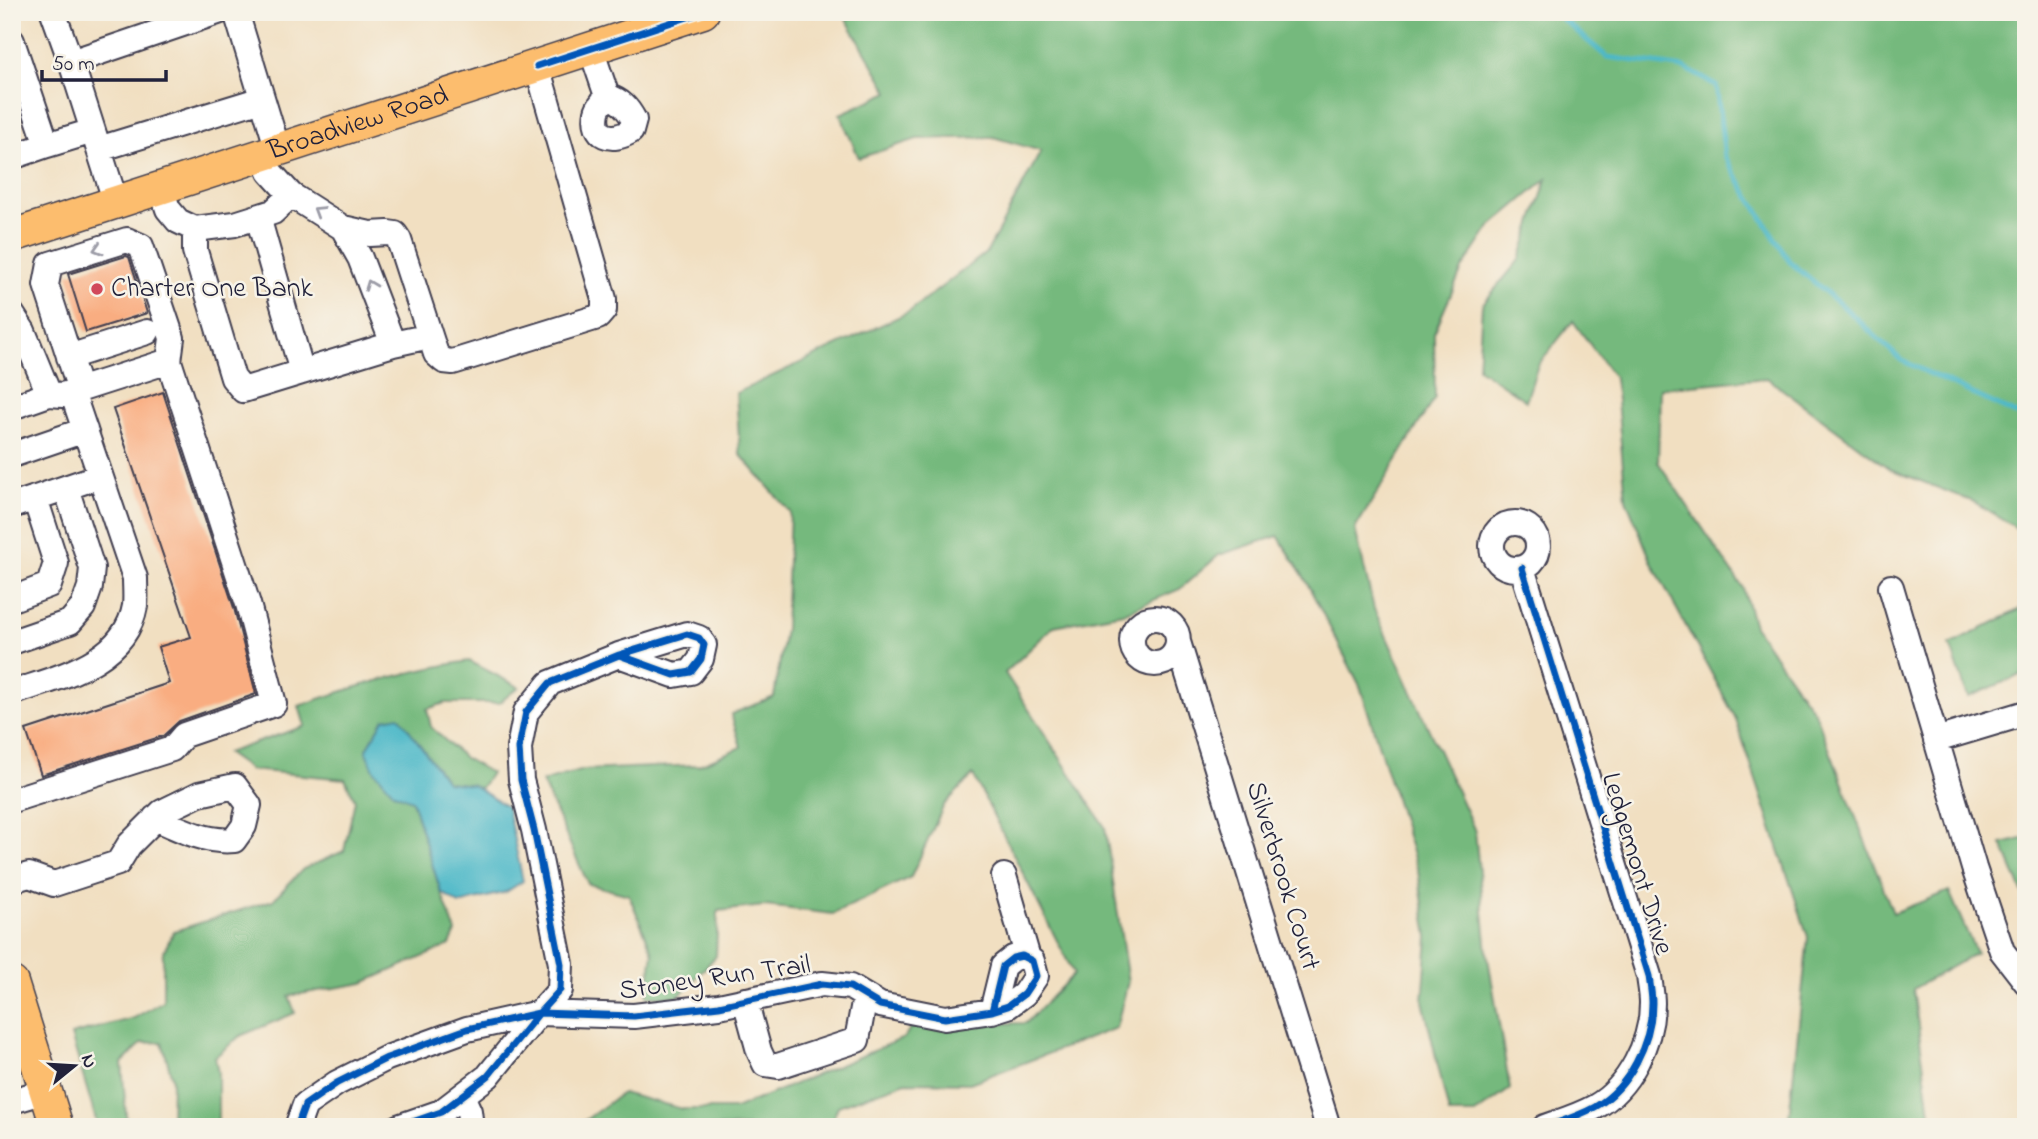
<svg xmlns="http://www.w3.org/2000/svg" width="2038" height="1139" viewBox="0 0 2038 1139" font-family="'Indie Flower',sans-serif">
<rect width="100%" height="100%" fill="#f7f3e8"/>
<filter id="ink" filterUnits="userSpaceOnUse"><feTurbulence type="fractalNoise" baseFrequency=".0143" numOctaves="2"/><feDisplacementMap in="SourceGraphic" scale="14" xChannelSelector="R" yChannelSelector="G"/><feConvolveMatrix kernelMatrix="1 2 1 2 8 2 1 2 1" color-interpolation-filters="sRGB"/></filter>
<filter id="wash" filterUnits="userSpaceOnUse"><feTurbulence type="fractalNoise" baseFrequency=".00686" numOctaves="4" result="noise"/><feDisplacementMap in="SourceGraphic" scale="28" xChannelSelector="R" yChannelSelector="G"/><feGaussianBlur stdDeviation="1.57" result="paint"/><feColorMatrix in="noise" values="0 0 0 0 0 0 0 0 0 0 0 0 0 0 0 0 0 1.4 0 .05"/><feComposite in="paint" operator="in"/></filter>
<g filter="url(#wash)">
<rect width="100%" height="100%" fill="#f1dfc1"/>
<path fill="#74b97d" stroke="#4b6e5c" stroke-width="2" d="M842 12H2026V534L1974 502 1890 469 1767 378 1660 388 1658 462 1743 588 1754 626 1816 715 1893 913 1949 891 1976 953 1913 989 1932 1127H1788L1808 937 1735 717 1652 563 1626 499 1615 379 1573 321 1538 365 1526 401 1478 368 1482 305 1520 259 1547 179 1490 227 1462 269 1434 333 1435 397 1355 529 1374 609 1475 831 1487 952 1510 1089 1475 1114H1449L1423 1001 1428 937 1418 871 1360 686 1305 579 1278 536 1219 555 1180 589 1123 613 1054 626 1005 673 1105 827 1128 982 1116 1028 970 1083 906 1082 838 1106 830 1127H576L622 1093 683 1109H735L904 1038 912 1025 1026 1023 1074 974 973 775 944 805 911 877 833 914 765 906 718 911 716 956 678 997 647 996 653 953 629 895 588 884 542 782 583 770 699 765 741 747 731 714 774 697 785 629 790 512 740 454 736 393 909 312 987 252 1041 151 993 137 917 139 859 158 840 114 889 92Z
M2026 606V673L1968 697 1950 645Z
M469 661 519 687 499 703H445L427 709 431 727 463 757 491 773 480 789 473 785 447 782 399 717 384 719 366 751 412 800 441 892 456 932 450 945 363 983 289 996 295 1013 240 1036 215 1057 218 1073V1127H171L172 1078 162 1042 142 1043 122 1063 127 1127H98L71 1035 134 1018 163 1001V953L174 931 273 900 303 869 344 851 355 800 345 779 250 770 226 753 305 726 299 706C355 686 410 670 469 661Z
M2026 838V901L2002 844Z"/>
<path fill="#4cb8c8" stroke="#376d82" stroke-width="2" d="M399 716 447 782 473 785 507 807 523 881 506 892 459 904 441 892 412 800 394 793 374 770 366 751 384 719Z"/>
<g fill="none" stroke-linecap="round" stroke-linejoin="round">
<path stroke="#4cb8c8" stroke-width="5" d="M1554 12 1607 57 1684 68 1716 85 1725 157 1789 261 1846 309 1901 360 2020 416 2026 415"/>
</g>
<g id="blocks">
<path fill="#f9ad81" d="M126 256 129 257 147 313 86 332 68 274Z
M163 392 234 608 256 694 179 721 163 736 41 775 26 730 169 683 158 647 191 637 113 409Z"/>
</g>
</g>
<g filter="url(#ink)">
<use href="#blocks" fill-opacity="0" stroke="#413e4f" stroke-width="2"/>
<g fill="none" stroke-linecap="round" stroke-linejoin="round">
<g stroke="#413e4f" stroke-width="28">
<path id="minor" d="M53 12 71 62
M236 12 278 150
M12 41 47 145 93 131 116 203
M591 49 607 96C621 101 627 107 634 120L631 131C612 143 592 137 597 112 598 106 604 101 607 96
M93 131 71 62 218 12
M99 149 262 99
M264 155 270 172 291 195 343 228 370 234 388 233 395 234 399 240 436 354 444 361 453 362 598 317 604 310V299L537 66
M12 157 47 145
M161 188 168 209 178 221 195 229 235 224 273 212 291 195
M258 217 302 372
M343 228 360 258 393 344
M195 229V251L233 378 243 390 393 344 430 336
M12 314 23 331 49 394 63 395 169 361 248 604 274 704 184 735 172 749 12 800
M69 357 147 332
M80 390 46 285 50 264 127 240 141 246 172 338 169 361
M12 407 49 394
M12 455 85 430
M12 506 100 476
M1492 546a23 23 0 1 1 46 0a23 23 0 1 1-46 0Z
M1522 568 1649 976C1650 985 1652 994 1652 1003 1652 1042 1629 1088 1595 1107 1579 1116 1562 1121 1545 1127
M1891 587 1974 868 2002 951 2026 982
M12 599 49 585 56 563 35 498
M1132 641a23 23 0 1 1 46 0a23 23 0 1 1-46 0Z
M12 642 70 622 83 607 90 587 92 568 66 488
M1178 642 1328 1127
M12 693C58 677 125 663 135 606 136 597 135 587 135 578L72 392
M1936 740 2026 713
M1004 876 1028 958
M12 880 29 875 54 884 118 863 129 845 162 812 199 794 235 786 249 805 244 826 234 840C207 843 179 829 155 818
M745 1000 759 1051 765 1064 778 1066 857 1040 865 997
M462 1096 469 1111 471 1127
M12 1101 46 1091
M297 1127 305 1105 337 1083 387 1058 467 1029 539 1013 560 990 561 964 534 830 521 780 519 748 526 712 550 683 619 655 674 675 691 672 701 659 704 645 699 638 687 634 619 655
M398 1127 441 1112 488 1076 539 1013 634 1016 719 1006 822 984 850 987 880 1005 945 1018 992 1011 1008 1006 1024 994 1036 976 1032 961 1022 956 1013 958 1003 966 992 1011"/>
</g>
<g stroke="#413e4f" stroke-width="35">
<g id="major">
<path id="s1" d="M12 236 703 12"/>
<path d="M12 983 57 1127"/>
</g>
</g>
<use href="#minor" stroke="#fff" stroke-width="24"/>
<use href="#major" stroke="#fcbd6e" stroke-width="32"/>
<g stroke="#f7f3e8" stroke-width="11">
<path id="cycleway" d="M537 66 703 12
M1522 568 1649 976C1650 985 1652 994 1652 1003 1652 1042 1629 1088 1595 1107 1579 1116 1562 1121 1545 1127
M297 1127 305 1105 337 1083 387 1058 467 1029 539 1013 560 990 561 964 534 830 521 780 519 748 526 712 550 683 619 655 674 675 691 672 701 659 704 645 699 638 687 634 619 655
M398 1127 441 1112 488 1076 539 1013 634 1016 719 1006 822 984 850 987 880 1005 945 1018 992 1011 1008 1006 1024 994 1036 976 1032 961 1022 956 1013 958 1003 966 992 1011"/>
</g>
<use href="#cycleway" stroke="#0057b8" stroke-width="7"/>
</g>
<defs><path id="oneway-chevron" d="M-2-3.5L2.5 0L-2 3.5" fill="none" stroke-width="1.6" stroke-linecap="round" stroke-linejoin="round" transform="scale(1.75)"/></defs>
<g stroke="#9c9ca7">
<use href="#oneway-chevron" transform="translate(318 211) rotate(-148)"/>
<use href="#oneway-chevron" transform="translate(98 249) rotate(163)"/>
<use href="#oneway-chevron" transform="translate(370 285) rotate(-111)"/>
</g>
</g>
<circle fill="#d1495b" stroke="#f7f3e8" stroke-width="2.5" cx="97" cy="289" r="7"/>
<g text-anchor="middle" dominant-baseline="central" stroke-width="5" stroke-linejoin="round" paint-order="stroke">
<g font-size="28" fill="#22223b" stroke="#f7f3e8">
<text stroke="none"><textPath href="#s1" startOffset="364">Broadview Road</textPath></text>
<text transform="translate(1636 864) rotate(73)">Ledgemont Drive</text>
<text transform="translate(1282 876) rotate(73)">Silverbrook Court</text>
<text transform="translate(715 979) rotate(-8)">Stoney Run Trail</text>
</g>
<g font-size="28" fill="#22223b" stroke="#f7f3e8" text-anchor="start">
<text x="111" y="289">Charter One Bank</text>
</g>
</g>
<rect width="2038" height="1139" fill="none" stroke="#f7f3e8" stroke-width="42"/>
<g transform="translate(74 1066) rotate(72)" stroke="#f7f3e8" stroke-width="5" paint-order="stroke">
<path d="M0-5L12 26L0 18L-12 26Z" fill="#22223b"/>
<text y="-10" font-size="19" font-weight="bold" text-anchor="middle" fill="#22223b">N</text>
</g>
<path d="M42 70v10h124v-10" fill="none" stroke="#22223b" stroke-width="3.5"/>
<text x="52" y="70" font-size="21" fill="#22223b" stroke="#f7f3e8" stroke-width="5" paint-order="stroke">50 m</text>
</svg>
